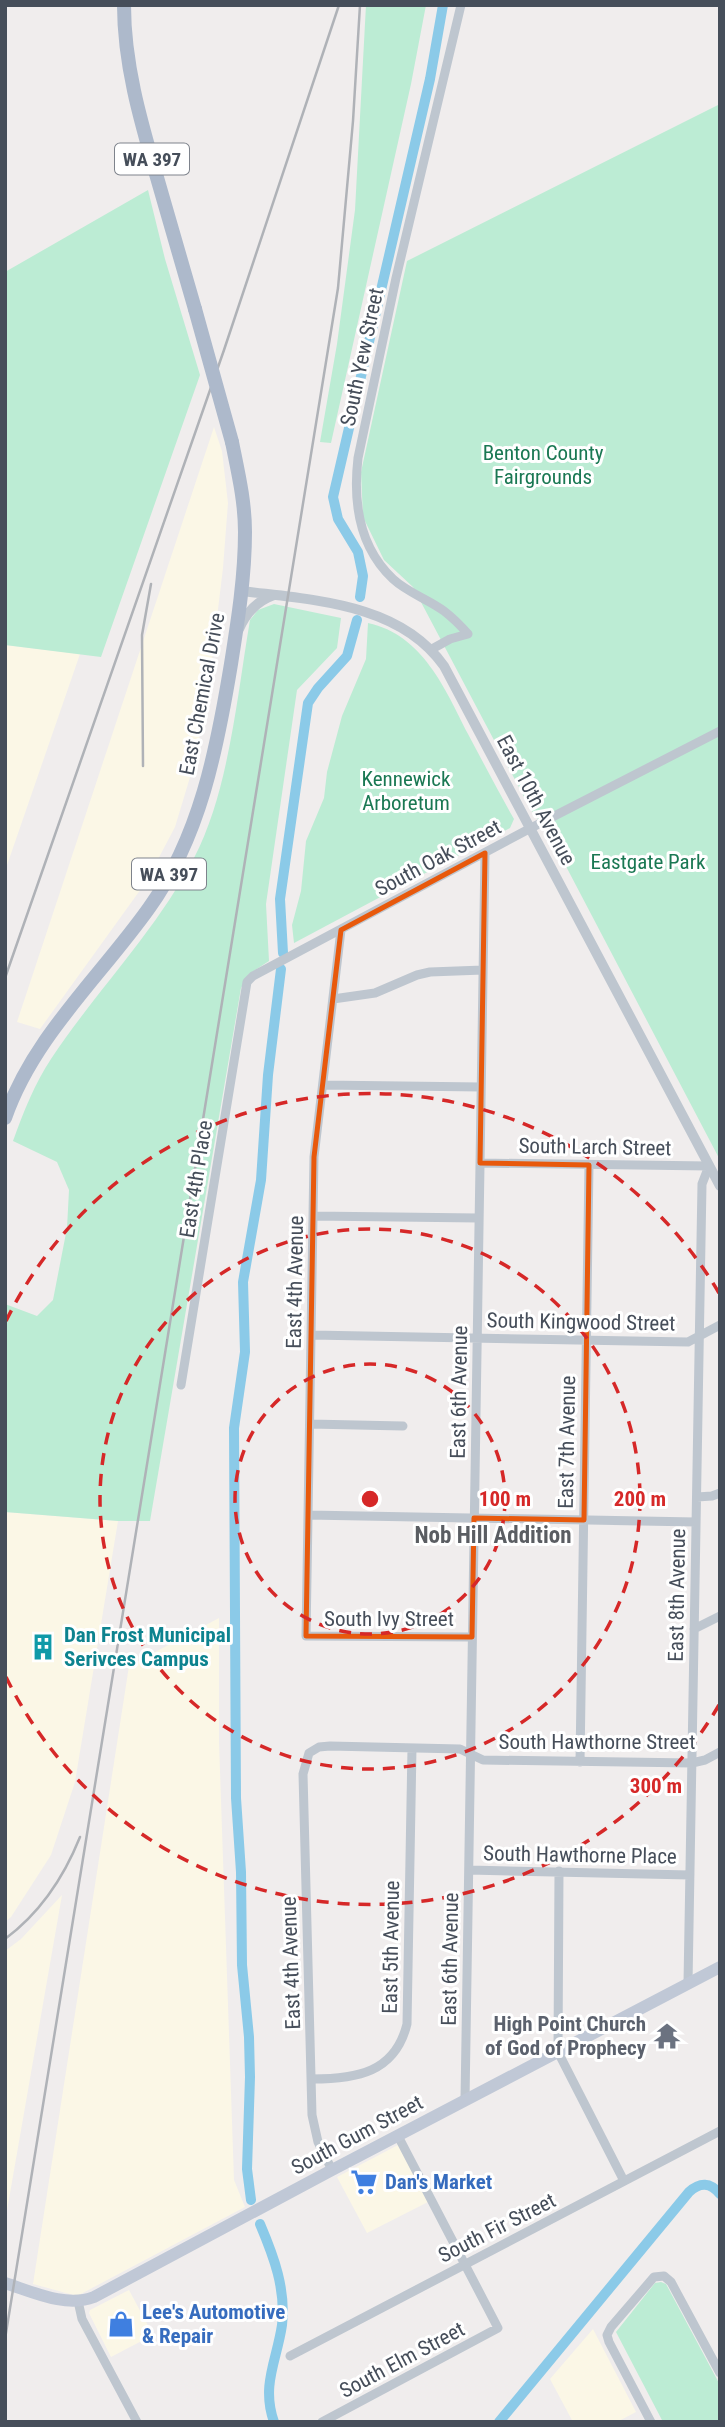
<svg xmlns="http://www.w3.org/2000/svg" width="725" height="2427" viewBox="0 0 725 2427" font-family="'Roboto Condensed',sans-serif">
<rect width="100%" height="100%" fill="#f0eded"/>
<path fill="#fbf7e6" d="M214 427 222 451 228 503 223 568 208 692 194 764 175 827 146 882 40 1029 17 1022Z
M5 645 80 654 5 871Z
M5 1512 118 1521 75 1782 51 1855 11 1917 5 1922Z
M219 1618V1742L234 2180 245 2207 77 2296 33 2284 129 1666Z
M62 1895 5 2222V1951L21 1939Z
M398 2145 428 2202 367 2233 337 2177Z
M129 2290 153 2335 111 2357 89 2313 90 2310Z
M593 2329 636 2412 617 2422H573L550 2379Z"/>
<path fill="#bcecd4" d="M366 5H426L411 84 331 443 320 442 337 344 355 210Z
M720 104V1160L548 832 531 810 413 587 384 560 363 517 361 472 407 261Z
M148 190 165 259 200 375 101 657 5 645V272Z
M274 604 341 618 337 648 297 690 266 904 269 961 249 974 241 988 150 1521H118L5 1512V1304L37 1316 53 1300 67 1228 69 1190 57 1162 13 1141C23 1113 35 1083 51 1059 96 991 156 931 194 858 229 791 237 696 250 620L258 610Z
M368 623C423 635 445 689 468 734 483 762 498 791 514 819L510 828 294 943 292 925 301 891 306 841 324 798 327 772 342 716 366 659Z
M661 2282 666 2284 720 2385V2422H663L616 2332 655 2283Z"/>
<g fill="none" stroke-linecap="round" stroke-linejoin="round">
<path stroke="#8bcae8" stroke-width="10" d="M360 597 363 576 358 552 338 519 333 497 430 79 443 5
M283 953 280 899 308 703 318 688 347 656 357 620
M251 2200 247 2169 250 2077 249 2037 242 1965 241 1872 236 1798 234 1428 245 1352 243 1282 261 1180 268 1075 281 969
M260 2224C274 2257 286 2289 282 2325 277 2360 261 2385 274 2422
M499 2422 689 2192C700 2182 710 2182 720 2194"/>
<path stroke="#bec6cf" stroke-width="9" d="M432 649 450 639 468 634C461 626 453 618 444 611 428 599 408 593 393 579 359 547 353 501 358 458L396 278 461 5
M341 930 314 1157 306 1636 472 1637
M333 999 375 993 417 975 430 972 483 970
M323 1085 481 1087
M480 1163 709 1166 702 1184 688 1983
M313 1216 478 1218
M312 1335 688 1342 720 1325
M181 1385 247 982 253 976 529 829 720 731
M310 1424 403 1426
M697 1497 712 1496 720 1493
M308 1515 696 1522
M694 1629 720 1616
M580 1762 589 1165
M469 1870 690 1875
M559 1871 558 2052 624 2181
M312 2079C356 2079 395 2073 407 2024L412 1748
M465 2100 485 853
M332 2170 318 2142 312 2115 303 1774 309 1753 319 1747 330 1746 460 1749 483 1760 692 1763 705 1760 720 1752
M78 2301 82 2319 137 2422
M290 2356 720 2131
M322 2422 498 2328 398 2136
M651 2422 609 2342 607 2335 611 2327 654 2277 664 2276 671 2282 720 2373"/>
<path stroke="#bec6cf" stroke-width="10" d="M242 591C313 600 400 603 444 666L720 1186
M239 629C246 613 256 601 274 595"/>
<path stroke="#c0c8d6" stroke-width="12" d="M5 2283C33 2292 66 2308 94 2297L332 2170 720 1967"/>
<path stroke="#adb9cb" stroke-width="14" d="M124 5C124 63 140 119 156 174 169 219 182 264 195 309
M5 1118C33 1037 100 977 149 908 200 837 217 749 231 664 238 620 245 576 245 532 245 501 238 472 232 442"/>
<path stroke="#afb2b7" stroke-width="2.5" d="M143 766 142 635 151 584
M5 978 224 350 339 5
M5 1939C40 1913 64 1877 80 1837
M5 2339 338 288 353 121 360 5"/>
<path stroke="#adb9cb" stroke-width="14" d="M195 309 232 442"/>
</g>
<path fill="none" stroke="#e8590c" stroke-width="5" stroke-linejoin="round" d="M485 853 480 1163 589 1165 584 1520 474 1518 472 1637 306 1636 314 1157 341 930Z"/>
<g fill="none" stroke="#d62828" stroke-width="3.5" stroke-dasharray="12 9">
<circle cx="370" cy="1499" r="135"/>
<circle cx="370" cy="1499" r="270"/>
<path d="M719 1705A405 405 0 0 1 6 1677M6 1321A405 405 0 0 1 719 1293"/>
</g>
<defs>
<g id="building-bare" transform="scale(2.1)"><path d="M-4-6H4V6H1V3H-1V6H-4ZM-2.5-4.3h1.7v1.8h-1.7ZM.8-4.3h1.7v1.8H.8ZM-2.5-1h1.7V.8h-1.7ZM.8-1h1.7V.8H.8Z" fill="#0f9aa8" stroke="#fff" stroke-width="2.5" paint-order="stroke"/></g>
<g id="temple-bare" transform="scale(2.1)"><path d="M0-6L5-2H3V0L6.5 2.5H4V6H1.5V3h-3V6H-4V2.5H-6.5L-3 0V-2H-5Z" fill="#6b7280" stroke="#fff" stroke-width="2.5" paint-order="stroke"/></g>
<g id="supermarket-bare" transform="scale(2.1)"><path d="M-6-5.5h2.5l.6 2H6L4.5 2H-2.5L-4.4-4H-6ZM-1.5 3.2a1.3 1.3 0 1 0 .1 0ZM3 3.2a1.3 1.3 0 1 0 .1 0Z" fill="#3f7fe0" stroke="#fff" stroke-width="2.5" paint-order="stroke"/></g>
<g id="shop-bare" transform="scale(2.1)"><path d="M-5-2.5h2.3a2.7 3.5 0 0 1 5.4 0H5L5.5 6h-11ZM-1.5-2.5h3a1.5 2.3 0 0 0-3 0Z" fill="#3f7fe0" stroke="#fff" stroke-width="2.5" paint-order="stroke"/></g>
</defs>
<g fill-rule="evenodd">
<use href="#building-bare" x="43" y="1647"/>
<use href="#temple-bare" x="667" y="2036"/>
<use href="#supermarket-bare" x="364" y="2182"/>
<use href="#shop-bare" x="121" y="2324"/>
</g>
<g text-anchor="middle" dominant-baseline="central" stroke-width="6" stroke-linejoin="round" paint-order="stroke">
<g fill="#fff" stroke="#7e838c" stroke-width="2">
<rect x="115" y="143.5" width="74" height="31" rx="5"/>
<rect x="132" y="858.5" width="74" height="31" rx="5"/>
</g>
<g font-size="19" font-weight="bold" fill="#464e5a">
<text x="152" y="159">WA 397</text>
<text x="169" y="874">WA 397</text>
</g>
<g font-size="21" fill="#464e5a" stroke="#fff">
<text transform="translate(362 357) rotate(-78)">South Yew Street</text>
<text transform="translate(202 694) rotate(-79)">East Chemical Drive</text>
<text transform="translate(536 800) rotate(62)">East 10th Avenue</text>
<text transform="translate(438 858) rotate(-28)">South Oak Street</text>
<text transform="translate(595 1147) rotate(1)">South Larch Street</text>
<text transform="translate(196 1179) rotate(-81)">East 4th Place</text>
<text transform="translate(295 1282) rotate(-89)">East 4th Avenue</text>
<text transform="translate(581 1322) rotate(1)">South Kingwood Street</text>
<text transform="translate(459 1392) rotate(-89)">East 6th Avenue</text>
<text transform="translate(567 1442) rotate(-89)">East 7th Avenue</text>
<text transform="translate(677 1595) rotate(-89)">East 8th Avenue</text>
<text x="389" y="1619">South Ivy Street</text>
<text x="597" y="1742">South Hawthorne Street</text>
<text transform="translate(580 1855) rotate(1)">South Hawthorne Place</text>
<text transform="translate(391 1947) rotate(-89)">East 5th Avenue</text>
<text transform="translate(450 1959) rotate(-89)">East 6th Avenue</text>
<text transform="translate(291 1963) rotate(-92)">East 4th Avenue</text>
<text transform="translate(357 2135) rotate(-28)">South Gum Street</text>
<text transform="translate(497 2228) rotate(-27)">South Fir Street</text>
<text transform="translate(402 2360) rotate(-28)">South Elm Street</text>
</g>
<g font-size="21" fill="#1a7853" stroke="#fff">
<text x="543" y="453">Benton County<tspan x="543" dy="24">Fairgrounds</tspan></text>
<text x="406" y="779">Kennewick<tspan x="406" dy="24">Arboretum</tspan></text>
<text x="648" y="862">Eastgate Park</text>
</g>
<g font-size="21" font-weight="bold" fill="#0d838f" stroke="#fff" text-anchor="start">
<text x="64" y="1635">Dan Frost Municipal<tspan x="64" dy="24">Serivces Campus</tspan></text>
</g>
<g font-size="21" font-weight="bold" fill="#5b616d" stroke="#fff" text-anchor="end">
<text x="646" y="2024">High Point Church<tspan x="646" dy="24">of God of Prophecy</tspan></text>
</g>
<g font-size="21" font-weight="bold" fill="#366cbe" stroke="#fff" text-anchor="start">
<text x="385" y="2182">Dan's Market</text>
<text x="142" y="2312">Lee's Automotive<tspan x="142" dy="24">&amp; Repair</tspan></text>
</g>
<g font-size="23" font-weight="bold" fill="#5a5d62" stroke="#fff">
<text x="493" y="1535">Nob Hill Addition</text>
</g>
</g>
<circle cx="370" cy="1499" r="10" fill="#d62828" stroke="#fff" stroke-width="3.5"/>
<g font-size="21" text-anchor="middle" font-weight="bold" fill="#d62828" stroke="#fff" stroke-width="6" stroke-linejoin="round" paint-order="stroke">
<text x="505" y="1506">100 m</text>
<text x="640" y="1506">200 m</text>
<text x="656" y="1793">300 m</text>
</g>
<rect width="725" height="2427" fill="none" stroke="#464e5a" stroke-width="14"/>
</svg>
